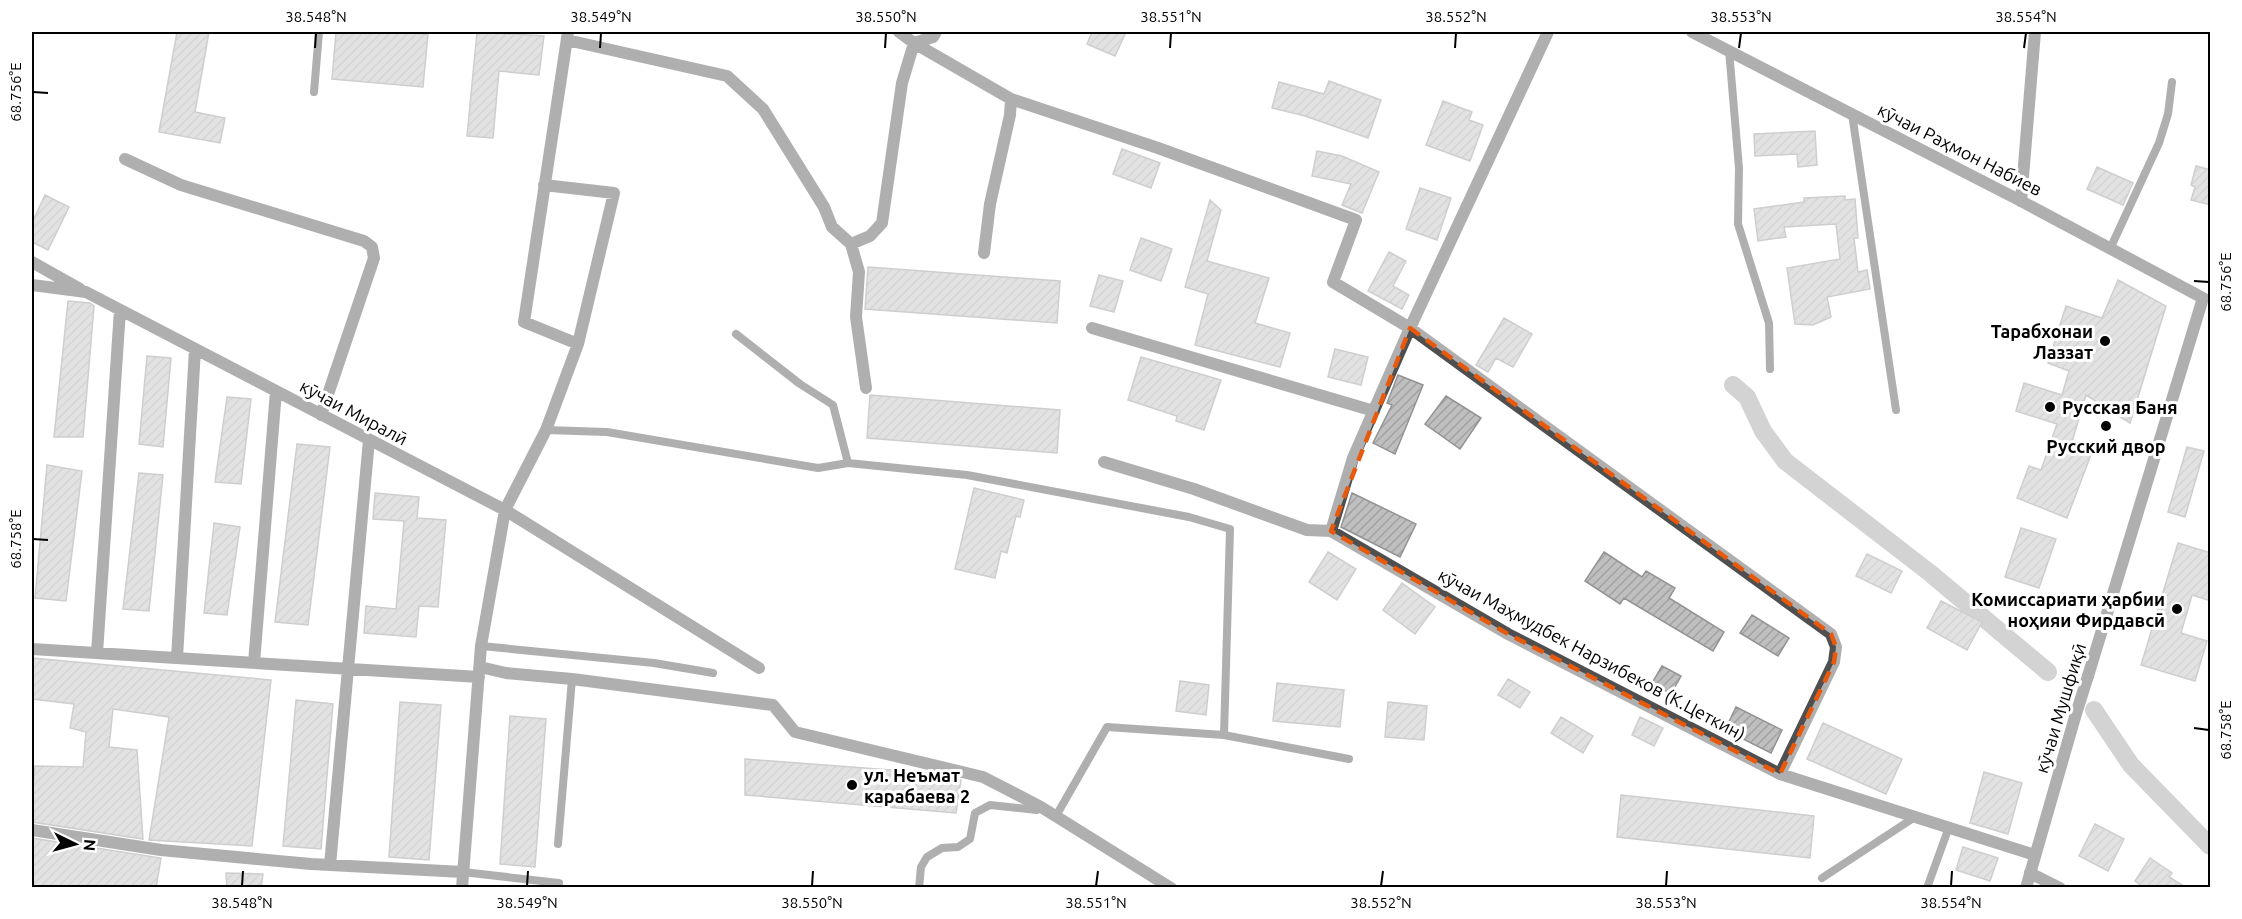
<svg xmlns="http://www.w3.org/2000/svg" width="2242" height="919" viewBox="0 0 2242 919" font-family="Ubuntu,sans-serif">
<defs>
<pattern id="building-hatch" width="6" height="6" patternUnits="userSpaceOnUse" patternTransform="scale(1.5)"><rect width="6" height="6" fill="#bfbfbf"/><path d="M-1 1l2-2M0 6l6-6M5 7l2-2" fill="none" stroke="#a2a2a2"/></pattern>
</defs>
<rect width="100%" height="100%" fill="#fff"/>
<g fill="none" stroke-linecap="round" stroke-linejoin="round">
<path stroke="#9d9d9d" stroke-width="18" d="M1733 385 1747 397 1763 431 1785 461 1930 573 2048 672
M2094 710 2131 765 2210 846"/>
</g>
<path fill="url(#building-hatch)" stroke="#939393" stroke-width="1.5" d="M177 32H209L195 112 225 118 220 143 159 132Z
M336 32H396L428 34 423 87 332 79Z
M477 32 544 36 539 75 499 71 493 138 467 136Z
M1092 32H1126L1115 56 1087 44Z
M1329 81 1381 100 1368 138 1305 116 1272 108 1279 82 1324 94Z
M1443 101 1472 112 1469 120 1483 125 1470 161 1426 145Z
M1815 131 1817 165 1798 167 1797 154 1755 156 1754 134Z
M1122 149 1160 163 1151 188 1113 174Z
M1317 151 1342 156 1379 172 1362 213 1342 205 1351 184 1312 176Z
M2196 166 2211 170V205L2191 200 2195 187 2191 185Z
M2097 167 2133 183 2123 205 2087 189Z
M1420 188 1451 198 1437 240 1406 229Z
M45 195 69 207 48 250 32 242V223Z
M1845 196V200L1855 199 1858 238H1854L1858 272 1867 270 1870 289 1827 297 1831 317 1813 325 1795 324 1787 268 1840 259 1836 224 1784 227 1786 237 1758 241 1754 209 1804 202V198Z
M1210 200 1221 210 1207 261 1269 278 1255 323 1290 333 1280 367 1195 345 1208 294 1185 287Z
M1141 238 1172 249 1161 281 1130 270Z
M1389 252 1406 261 1393 286 1409 295 1402 309 1368 291Z
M868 267 1060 281 1057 323 865 309Z
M1099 275 1123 281 1114 312 1090 306Z
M2118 280 2166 306 2130 423 2086 395 2071 445 2092 452 2067 518 2017 498 2029 466 2041 470 2057 424 2016 411 2024 383 2062 395 2069 371 2048 363 2066 306 2102 318Z
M68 301 90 303 94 306 83 437H54Z
M1504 318 1532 334 1513 367 1496 358 1488 372 1476 365Z
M1335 349 1368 357 1361 385 1328 377Z
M147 356 171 358 163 447 139 444Z
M1141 357 1221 380 1204 430 1176 421 1177 416 1128 400Z
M1398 375 1423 385 1395 454 1373 443 1392 405 1387 403Z
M870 395 1060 410 1057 453 867 438Z
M1446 396 1481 418 1460 449 1425 424Z
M227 397 251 399 241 484 215 482Z
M297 444 330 447 308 625 275 622Z
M2187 447 2204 451 2185 517 2168 512Z
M47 465 82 471 66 601 35 598Z
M139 473 163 475 149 611 123 609Z
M974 488 1024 500 1020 517 1016 516 1007 553 1001 551 995 578 955 569Z
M375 493 419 497 417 518 446 520 438 607 419 606 416 637 364 633 366 606 396 609 404 521 373 519Z
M1352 493 1416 524 1400 557 1341 527Z
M214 523 240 527 227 615 204 613Z
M2021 528 2056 539 2039 588 2005 577Z
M2178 543 2211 553V601L2192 595 2181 633 2207 641 2195 681 2141 665Z
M1328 552 1356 569 1337 600 1309 582Z
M1604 552 1642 577 1646 571 1675 588 1669 598 1724 632 1713 651 1624 598 1620 604 1585 581Z
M1867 554 1902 571 1891 593 1856 576Z
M1402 583 1435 607 1415 634 1383 610Z
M1941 601 1982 622 1967 650 1927 628Z
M1752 615 1789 638 1778 656 1740 633Z
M32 658 271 680 252 846 149 840 169 717 113 709 109 747 137 750 143 839 32 822V795L35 766 83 767 86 732 70 728 74 704 32 699Z
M1662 666 1681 676 1671 694 1652 683Z
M1508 679 1530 692 1520 708 1498 695Z
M1180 681 1209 685 1206 715 1176 711Z
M1277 683 1344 690 1340 727 1273 721Z
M296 700 333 704 321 849 283 846Z
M400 702 441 705 429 860 389 857Z
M1388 702 1427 706 1424 740 1385 737Z
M1736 707 1782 730 1771 753 1725 730Z
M510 716 546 719 535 867 500 864Z
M1561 717 1593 736 1583 753 1551 733Z
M1640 717 1663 728 1654 746 1632 735Z
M1823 723 1902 759 1886 794 1807 759Z
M745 759 931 773 961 780 956 813 745 795Z
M1984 772 2022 783 2008 834 1970 823Z
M1621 795 1814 816 1810 858 1617 837Z
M2095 824 2124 839 2108 871 2079 856Z
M32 838 161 858 156 888H32Z
M1963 847 1998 858 1990 881 1956 870Z
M2150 858 2172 873 2169 877 2187 888H2145L2135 881Z
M226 873 263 874 261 888H227Z"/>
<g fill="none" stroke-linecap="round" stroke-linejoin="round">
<path stroke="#4f4f4f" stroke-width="8" d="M1729 50 1739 168 1738 224 1769 323 1770 369
M314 92 319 32
M1852 114 1896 410
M2110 249 2159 143 2168 114 2172 82
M736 334 800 384 833 405 848 463 967 475 1189 517 1230 529 1224 735
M546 430 607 432 818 468 848 463
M481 646 654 663 713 673
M1056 816 1107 727 1224 735 1349 759
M558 844 572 679
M463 872 559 883
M1822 878 1915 817
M919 888 921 867 927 857 942 848 958 847 970 839 975 813 990 805 1037 810 1041 807
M1927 888 1949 827"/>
<path stroke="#4f4f4f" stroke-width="12" d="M568 32 524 322 578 344
M899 32 914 43 1011 99 1158 148 1356 220 1333 282 1410 328 1831 634 1836 647 1834 662 1780 774
M567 40 727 76 763 109 824 207 832 227 851 244 859 272 856 317 866 388
M125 159 181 185 364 241 372 247 374 258 321 415
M544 185 614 193 578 344 546 430 505 510 759 668
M2021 201 2035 32
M851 244 870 236 882 223 902 83 914 43 933 37 936 32
M984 253 990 204 1010 115 1011 99
M32 262 80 289
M32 285 86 292 505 510 481 646 462 888
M1092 328 1374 411
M1104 462 1194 489 1307 530 1331 531 1508 634 1780 774 2035 855
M1331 531 1353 458 1410 328 1548 32
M32 649 479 677
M97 653 120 310
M177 658 195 349
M254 663 276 391
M480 667 506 673 572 679 773 705 795 732 983 777 1041 807 1171 888
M2075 717 2088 676
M32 830 161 850 311 864 463 872
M330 865 369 440
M2030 873 2060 888"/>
<path stroke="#4f4f4f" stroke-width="12" d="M1692 32 2021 201 2203 298 2088 676
M2026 888 2075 717"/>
</g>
<path d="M0 0H2242V919H0ZM1410 328 1831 634 1836 647 1834 662 1780 774 1508 634 1331 531Z" fill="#fff" fill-opacity=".55" fill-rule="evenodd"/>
<path fill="none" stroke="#e8590c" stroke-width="4.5" stroke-dasharray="12 8" stroke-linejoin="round" d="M1410 328 1831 634 1836 647 1834 662 1780 774 1508 634 1331 531Z"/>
<path fill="none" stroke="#000" stroke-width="2" d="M315 48 316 33M600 48 601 33M885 48 886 33M1170 48 1171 33M1455 48 1456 33M1739 48 1741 33M2024 48 2026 33M33 92 48 93M2194 281 2209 282M33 539 48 540M2194 728 2209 730M242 886 243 871M527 886 528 871M812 886 813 871M1096 886 1098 871M1381 886 1383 871M1666 886 1667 871M1951 886 1952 871"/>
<g fill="#000" stroke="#fff" stroke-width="2">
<circle cx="2105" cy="341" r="6"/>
<circle cx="2050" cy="407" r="6"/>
<circle cx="2106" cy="426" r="6"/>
<circle cx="2177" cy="609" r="6"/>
<circle cx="852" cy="785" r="6"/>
</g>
<g text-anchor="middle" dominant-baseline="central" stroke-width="6" stroke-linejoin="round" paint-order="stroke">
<g font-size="18" fill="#000" stroke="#fff">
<text transform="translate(1960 149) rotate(27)">кӯчаи Раҳмон Набиев</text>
<text transform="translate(354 412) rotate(28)">кӯчаи Миралӣ</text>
<text transform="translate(1592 654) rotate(28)">кӯчаи Маҳмудбек Нарзибеков (К.Цеткин)</text>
<text transform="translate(2060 708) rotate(-73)">кӯчаи Мушфиқӣ</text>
</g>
<g font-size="18" font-weight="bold" fill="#000" stroke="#fff" text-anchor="end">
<text x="2093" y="331">Тарабхонаи<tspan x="2093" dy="21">Лаззат</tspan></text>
<text x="2062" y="407" text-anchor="start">Русская Баня</text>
<text x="2106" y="446" text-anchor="middle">Русский двор</text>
<text x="2165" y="599">Комиссариати ҳарбии<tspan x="2165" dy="21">ноҳияи Фирдавсӣ</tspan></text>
<text x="864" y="775" text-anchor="start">ул. Неъмат<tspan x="864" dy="21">карабаева 2</tspan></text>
</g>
</g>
<rect width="2242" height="919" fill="none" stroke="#ffffff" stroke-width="66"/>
<g transform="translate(75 844) rotate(95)" stroke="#ffffff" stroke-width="4.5" paint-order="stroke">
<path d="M0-4.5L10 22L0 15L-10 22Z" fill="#000000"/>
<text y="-9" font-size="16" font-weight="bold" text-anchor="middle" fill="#000000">N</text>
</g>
<rect x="33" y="33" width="2176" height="853" fill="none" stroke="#000" stroke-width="2"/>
<g font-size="15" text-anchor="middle" fill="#000">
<text x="316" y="22">38.548°N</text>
<text x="601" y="22">38.549°N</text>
<text x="886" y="22">38.550°N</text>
<text x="1171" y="22">38.551°N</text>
<text x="1456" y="22">38.552°N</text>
<text x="1741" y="22">38.553°N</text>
<text x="2026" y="22">38.554°N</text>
<text transform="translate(16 92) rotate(-90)" y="5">68.756°E</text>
<text transform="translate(2226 282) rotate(-90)" y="5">68.756°E</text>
<text transform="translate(16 539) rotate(-90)" y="5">68.758°E</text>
<text transform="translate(2226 730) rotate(-90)" y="5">68.758°E</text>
<text x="242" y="908">38.548°N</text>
<text x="527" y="908">38.549°N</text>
<text x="812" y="908">38.550°N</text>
<text x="1096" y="908">38.551°N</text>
<text x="1381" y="908">38.552°N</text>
<text x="1666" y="908">38.553°N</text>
<text x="1951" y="908">38.554°N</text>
</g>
</svg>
